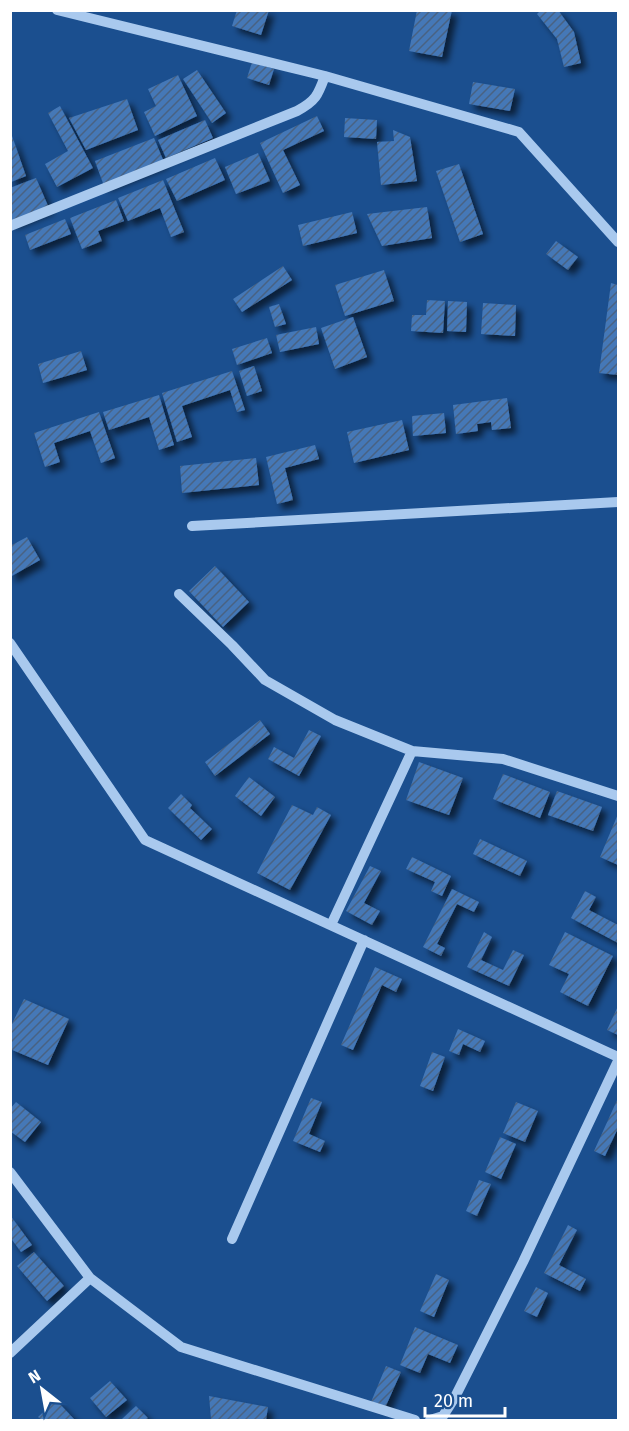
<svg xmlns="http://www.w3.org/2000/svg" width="629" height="1431" viewBox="0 0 629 1431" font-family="'Fira Sans',sans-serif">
<defs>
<pattern id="building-hatch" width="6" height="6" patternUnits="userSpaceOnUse" patternTransform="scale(1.5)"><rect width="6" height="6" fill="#4478b7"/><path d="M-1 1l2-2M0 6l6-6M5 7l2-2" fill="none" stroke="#486282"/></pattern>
<filter id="shadow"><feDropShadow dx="5.5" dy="5.5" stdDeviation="3" flood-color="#0009"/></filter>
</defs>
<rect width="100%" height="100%" fill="#1b4f8f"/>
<path fill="url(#building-hatch)" filter="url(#shadow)" d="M237 10H269L261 35 232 26Z
M417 10H452L442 57 409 51Z
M541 10H558L574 32 581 63 564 67 557 39 537 14Z
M252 62 274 69 269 85 247 78Z
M197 70 226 113 212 123 183 79Z
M178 75 197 116 155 136 144 112 156 106 148 89Z
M473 82 515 89 510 111 469 104Z
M127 99 138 130 86 150 69 118Z
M60 106 93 168 57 187 45 164 68 151 48 113Z
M317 116 324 131 283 150 300 185 283 193 260 143Z
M345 118 377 120 376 139 344 137Z
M205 120 213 138 166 158 158 140Z
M393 130 410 137 417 181 381 185 377 142 394 141Z
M11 133 26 176 11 182 10 181Z
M154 138 164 162 104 186 95 161Z
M258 153 270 181 236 194 225 167Z
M215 158 225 180 177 201 166 179Z
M459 164 483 234 460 242 436 171Z
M36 178 49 208 10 224V188Z
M163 180 184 232 171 237 160 208 128 221 118 198Z
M116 200 124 221 98 231 102 241 82 249 70 218Z
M427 207 432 238 382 246 367 214Z
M352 212 357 233 303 246 298 225Z
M65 219 71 234 30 250 25 235Z
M556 241 578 257 568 270 546 254Z
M283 266 292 280 242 312 233 299Z
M384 270 394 301 345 316 335 285Z
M611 283 618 285V375L599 373Z
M427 300 445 301 443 333 411 331 412 315H426Z
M448 301 467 302 466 332 447 331Z
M483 303 516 305 515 336 481 334Z
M279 304 286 324 275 327 269 307Z
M353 317 367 357 335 369 321 328Z
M316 327 319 344 280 352 276 335Z
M267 338 272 353 237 365 232 349Z
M81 351 87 370 43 383 38 364Z
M254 366 262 391 247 396 239 371Z
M232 371 245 410 237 412 230 390 182 406 192 437 177 442 162 393Z
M159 395 174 445 159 450 149 417 109 430 103 412Z
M507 398 511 428 492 430 491 422 477 424 478 431 456 434 453 405Z
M99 412 115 458 101 463 90 431 54 443 60 462 45 467 34 433Z
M444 413 446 433 413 436 412 416Z
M402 420 409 450 354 463 347 432Z
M315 445 319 459 285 468 293 500 277 504 266 457Z
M256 458 259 485 182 493 180 466Z
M27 537 40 560 10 577V546Z
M215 566 249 602 223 627 189 591Z
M260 720 270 734 215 776 205 762Z
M309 730 321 736 299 776 268 759 274 747 294 758Z
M419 762 463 778 449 815 406 800Z
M503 774 550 792 540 818 493 799Z
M249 777 275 797 261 816 235 796Z
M557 791 602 807 593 831 548 815Z
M181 794 192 805 190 808 212 829 201 840 168 808Z
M292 805 313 815 317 807 331 815 290 890 257 873Z
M618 814V865L600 857Z
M480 839 527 861 520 876 473 854Z
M412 857 451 876 442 896 431 891 435 882 406 869Z
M370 866 381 871 364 903 380 911 372 925 346 911Z
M452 889 479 902 474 912 457 904 437 944 445 948 441 956 423 947Z
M585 891 596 897 589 910 618 925V943L571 918Z
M484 932 492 937 481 960 503 970 513 950 524 955 509 986 467 967Z
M565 932 613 956 588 1006 560 992 569 974 549 965Z
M375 967 402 979 396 992 382 985 353 1050 341 1045Z
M24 999 69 1019 48 1065 10 1049V1028Z
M618 1006V1035L607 1030Z
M458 1029 485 1041 480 1052 463 1044 459 1055 449 1051Z
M432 1052 445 1057 433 1091 420 1086Z
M311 1098 322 1102 309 1134 325 1141 320 1152 293 1141Z
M618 1098V1128L605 1156 594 1151Z
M16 1102 41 1122 25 1142 10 1131V1109Z
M516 1102 538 1111 525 1142 503 1133Z
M500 1137 516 1144 501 1179 485 1172Z
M479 1180 491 1184 477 1216 466 1211Z
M10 1215 32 1245 21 1252 10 1237Z
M568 1225 577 1230 559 1265 586 1279 580 1291 544 1273Z
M34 1252 64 1286 47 1301 17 1266Z
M436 1274 449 1280 434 1317 420 1311Z
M536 1287 548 1293 537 1317 524 1311Z
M415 1327 458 1345 450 1363 428 1354 420 1373 400 1365Z
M386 1366 401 1372 385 1408 371 1402Z
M110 1381 127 1400 106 1417 90 1398Z
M209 1396 268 1407 266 1420H221L211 1419Z
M56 1400 74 1419 73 1420H42L38 1417Z
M136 1406 148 1418 146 1420H121Z"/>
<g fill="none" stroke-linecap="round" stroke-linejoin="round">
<path stroke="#a9c9ee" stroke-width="10" d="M57 10 325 76 519 132 618 242
M10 226 297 111C316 101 318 95 325 76
M192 526 618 502
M179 594 232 645 265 680 335 720 412 751 503 759 618 796
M10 643 145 840 618 1057
M331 925 412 751
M10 1172 90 1278 181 1347 415 1420
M232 1239 364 940
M10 1353 90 1278
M430 1420 443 1416 455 1397 523 1262 618 1061"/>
</g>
<rect width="629" height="1431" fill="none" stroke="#ffffff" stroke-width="24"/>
<g transform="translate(42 1389) rotate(329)" stroke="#1b4f8f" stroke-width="4.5" paint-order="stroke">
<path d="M0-4.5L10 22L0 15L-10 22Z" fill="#ffffff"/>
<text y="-9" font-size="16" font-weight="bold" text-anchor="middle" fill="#ffffff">N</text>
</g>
<path d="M425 1407v9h80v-9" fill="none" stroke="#ffffff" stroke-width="3"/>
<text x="434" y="1407" font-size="18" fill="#ffffff" stroke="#1b4f8f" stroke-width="4.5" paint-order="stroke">20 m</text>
</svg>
